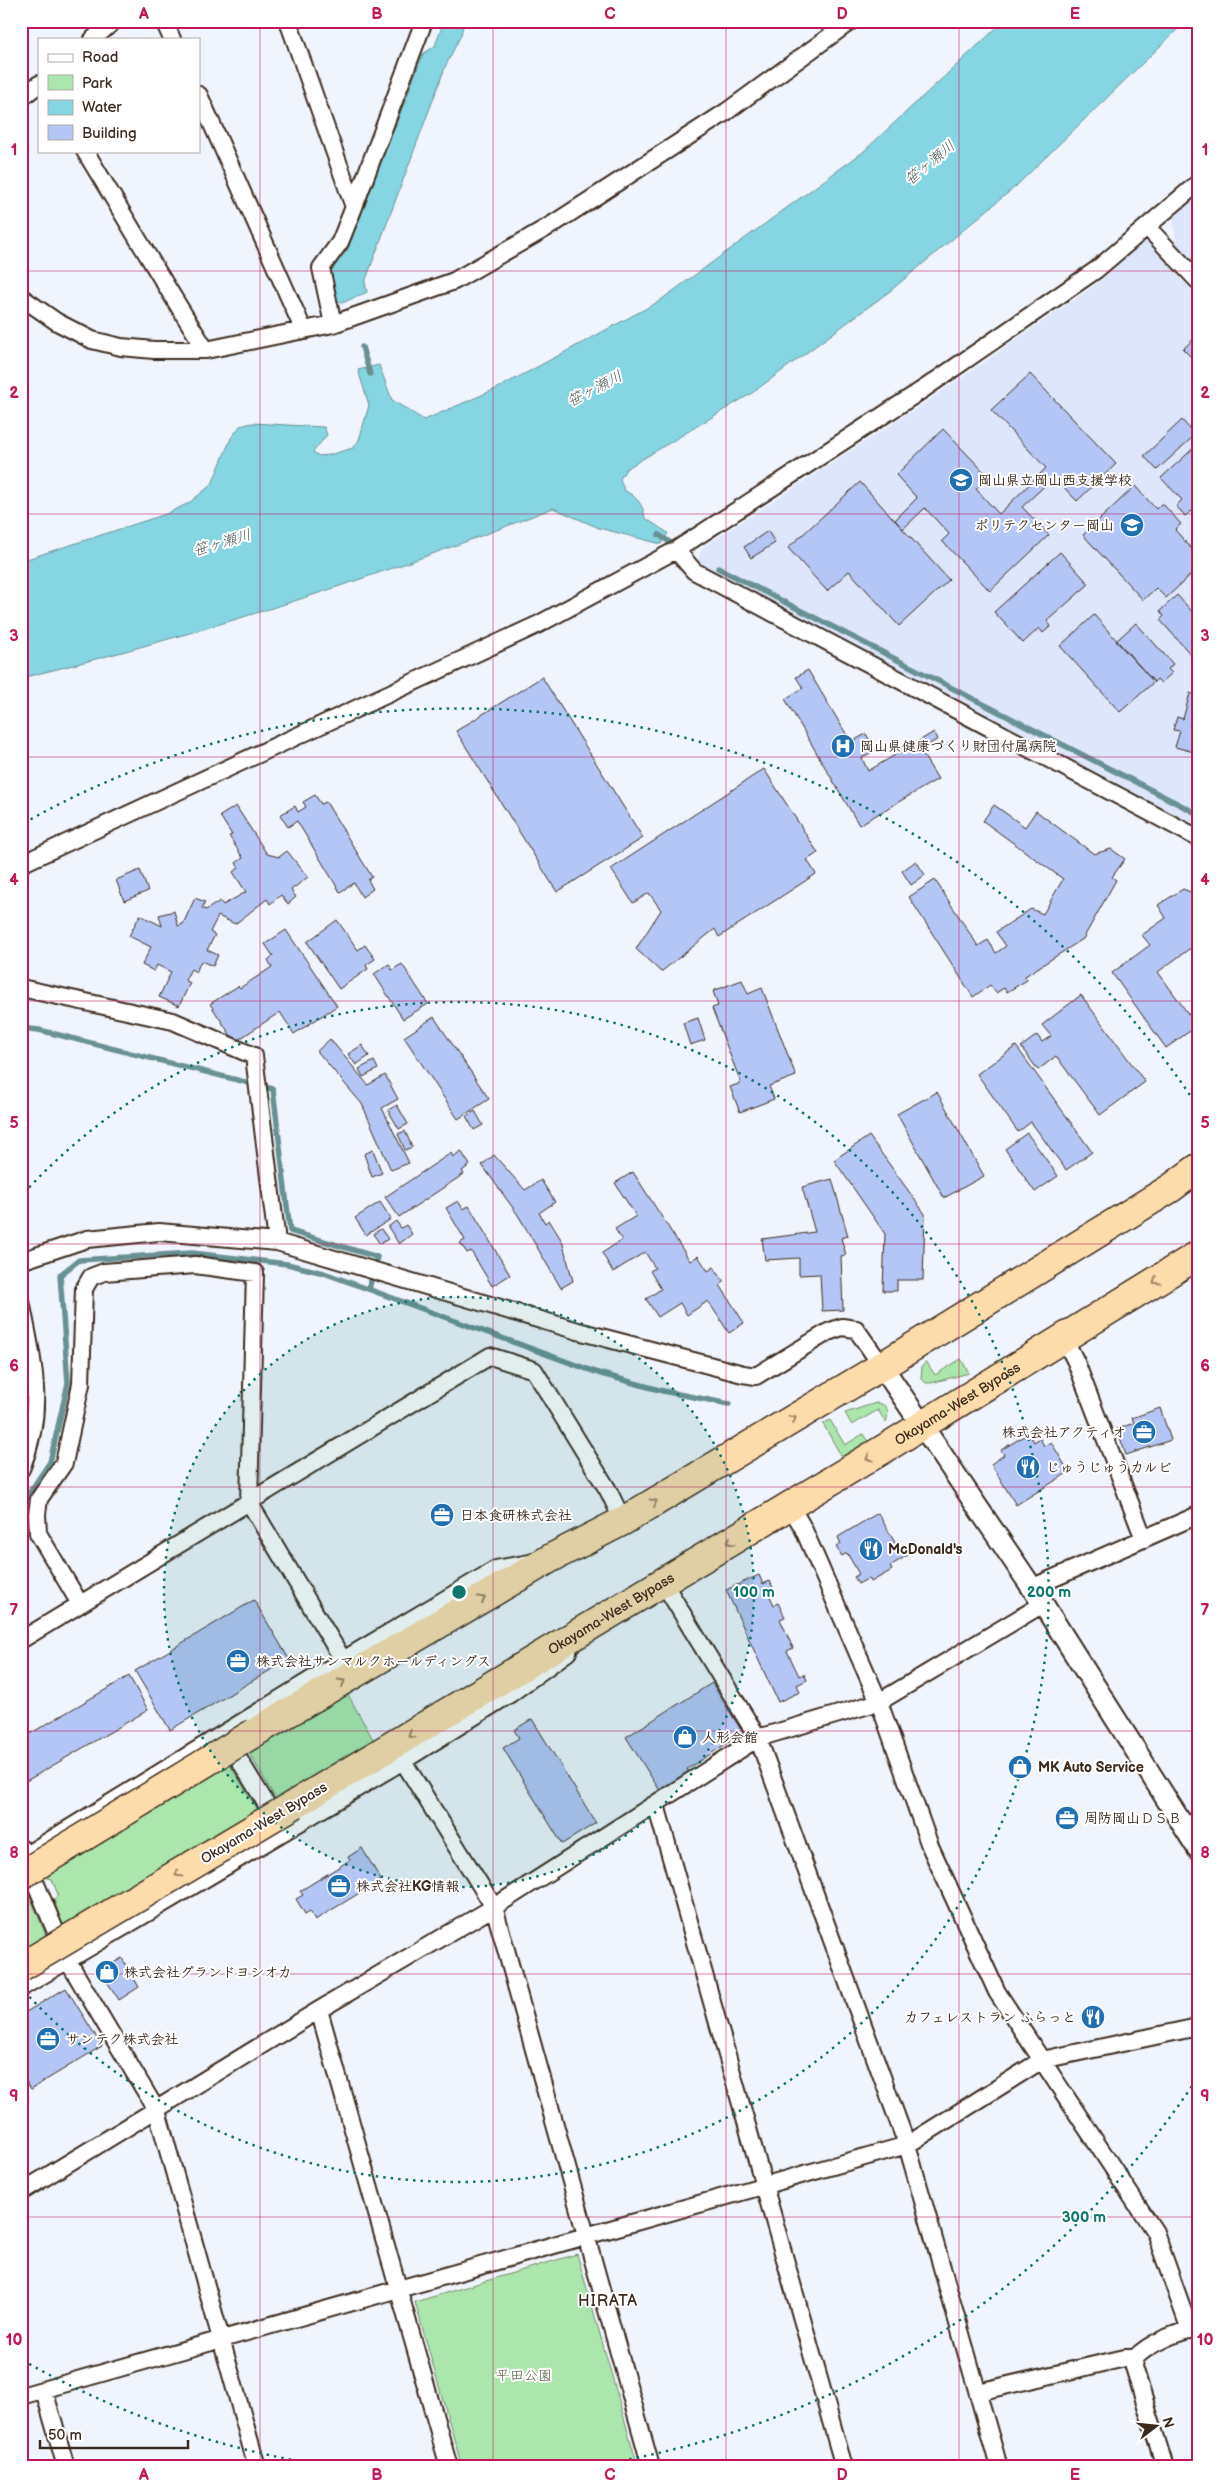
<svg xmlns="http://www.w3.org/2000/svg" width="1219" height="2488" viewBox="0 0 1219 2488" font-family="'Balsamiq Sans','Klee One',sans-serif">
<rect width="100%" height="100%" fill="#f0f4fd"/>
<filter id="ink" filterUnits="userSpaceOnUse"><feTurbulence type="fractalNoise" baseFrequency=".02" numOctaves="2"/><feDisplacementMap in="SourceGraphic" scale="10" xChannelSelector="R" yChannelSelector="G"/><feConvolveMatrix kernelMatrix="1 2 1 2 8 2 1 2 1" color-interpolation-filters="sRGB"/></filter>
<g filter="url(#ink)">
<path fill="#dee6fb" d="M1198 194V269L1176 245 1173 216Z
M1146 240 1198 297V827L890 665 695 567 703 547 932 398 1052 315 1094 286Z"/>
<path fill="#abe6ac" stroke="#738865" d="M961 1359 969 1373 931 1383H926L921 1378 922 1367 926 1361 935 1375Z
M876 1403C889 1404 889 1412 886 1423L878 1410 852 1425 845 1413Z
M830 1420 845 1445 863 1434 869 1443 843 1459 823 1424Z
M347 1693 374 1741 276 1799 249 1753Z
M230 1765 258 1810 64 1930 54 1900 58 1895 52 1879 44 1877Z
M27 1889 47 1938 21 1953V1892Z
M577 2254 638 2467H462L415 2302Z"/>
<path fill="#86d5e3" stroke="#689194" d="M444 21H464L461 35 446 65 365 282 367 292 342 303 332 298 326 273 332 270 348 249 423 54 435 46Z
M1004 21H1186L1015 187 890 291 752 393 626 469 620 479 624 490C636 497 643 503 645 518L668 533 661 544 599 528 553 508C380 577 202 634 21 678V561L166 514 189 503 212 484 231 438 240 426 252 423 324 427 327 435 313 452 319 456 329 455 353 448 359 440 369 405 358 370 379 365 392 400 424 420 498 388 658 302 863 152Z"/>
<g fill="none" stroke-linecap="round" stroke-linejoin="round">
<path stroke="#689194" stroke-width="5.5" d="M362 347 370 374
M659 535 674 545
M718 568 1198 814
M21 1028 39 1030 273 1089 290 1231 377 1257 369 1289
M21 1505 50 1462 68 1383 60 1275 79 1260 192 1253 287 1264 324 1273 598 1373 663 1391 729 1404"/>
</g>
<path fill="#b4c6f5" stroke="#3b2a1e" d="M1198 335V364L1183 349Z
M1030 374 1116 464 1077 501 1054 477 1022 507 1049 535 990 591 942 541 949 534 925 508 903 529 895 520 917 498 896 475 943 429 989 477 976 489 999 514 1046 468 991 410Z
M1182 420 1195 435 1157 470 1144 456Z
M1198 444V519L1191 511 1185 516 1176 506 1182 500 1161 478Z
M860 482 949 580 899 626 849 571 827 591 788 548Z
M1135 486 1156 509 1162 503 1181 524 1175 530 1198 556V568L1166 598 1156 588 1143 600 1083 535Z
M768 531 775 543 751 558 744 547Z
M1060 552 1089 584 1047 621 1051 626 1043 633 1039 628 1023 643 994 612Z
M1177 595 1198 618V653L1193 657 1160 620 1164 616 1160 611Z
M1094 615 1154 682 1120 712 1060 646Z
M1136 623 1173 664 1168 669 1172 673 1161 683 1157 679 1154 682 1116 641Z
M808 670 851 742 866 734 875 750 862 758 868 771 934 732 938 739 920 750 938 779 859 825 785 699 803 688 796 677Z
M542 677 643 838 557 892 456 731Z
M1190 693 1198 696V753L1175 747 1180 731 1173 730 1177 717 1183 719Z
M764 769 818 853 807 860 816 874 719 937 715 929 661 972 636 949 661 910 649 893 633 903 611 869Z
M315 795 321 804 326 802 372 877 368 880 373 889 362 897 354 883 340 892 297 821 288 827 280 815 295 806 298 812 306 807 303 802Z
M994 805 1025 827 1036 811 1094 854 1111 849 1125 859 1112 877 1116 880 1083 939 1025 976 1027 980 1007 992 1004 988 996 993 990 985 973 997 909 897 935 880 978 946 988 940 996 953 1006 946 996 932 1031 909 1043 914 1063 879 983 821Z
M236 806 267 854 279 857 287 851 308 877 291 890 296 897 288 904 281 895 270 904 267 899 235 924 218 916 210 932 215 935 207 950 218 955 213 966 201 961 196 972 191 969 185 980 190 983 179 1006 159 997 171 972 157 965 154 971 142 965 151 947 129 936 140 915 162 926 159 915 174 911 178 926 183 924 195 898 205 902 202 908 206 910 220 901 223 905 246 892 233 872 239 868 236 863 243 858 229 836 232 835 220 816Z
M916 861 925 875 911 885 902 871Z
M140 870 148 891 124 901 116 880Z
M1183 889 1198 895V953L1189 949 1158 972 1197 1026 1166 1048 1112 973 1150 945 1142 935 1166 918 1158 905Z
M337 920 358 950 365 945 375 959 366 965 368 969 339 989 307 942Z
M286 930 337 1006 294 1034 280 1012 235 1042 210 1004 238 986 240 988 272 967 268 960 273 956 265 944Z
M389 964 392 970 402 964 428 1004 403 1019 374 974Z
M742 980 748 994 762 988 796 1076 769 1086 774 1099 740 1112 730 1087 741 1083 712 1008 718 1006 713 991Z
M1081 995 1145 1082 1100 1115 1056 1056 1038 1070 1021 1047 1037 1035 1042 1042 1051 1036 1042 1025Z
M434 1017 489 1099 458 1119 404 1037Z
M698 1018 705 1040 690 1045 683 1023Z
M330 1039 368 1085 385 1075 398 1099 382 1108 409 1163 391 1170 362 1104 317 1051Z
M362 1045 369 1056 356 1065 348 1054Z
M1016 1046 1092 1152 1066 1170 1031 1122 1018 1132 977 1074Z
M374 1061 378 1069 363 1077 359 1069Z
M937 1092 984 1176 944 1198 897 1114Z
M397 1105 408 1124 399 1129 388 1110Z
M475 1111 483 1125 474 1130 466 1116Z
M405 1131 412 1147 405 1150 398 1134Z
M1027 1133 1058 1176 1035 1192 1005 1149Z
M869 1136 925 1214 923 1280H897V1291H883L885 1234 834 1160Z
M373 1150 382 1173 372 1177 364 1154Z
M461 1151 470 1165 462 1171 464 1174 399 1217 385 1197 451 1153 453 1157Z
M494 1155 525 1190 541 1180 555 1202 539 1213 545 1223 549 1220 562 1241 573 1281 561 1288 518 1215 482 1165Z
M633 1172 690 1261 698 1256 708 1271 714 1267 724 1282 720 1285 744 1323 729 1333 708 1301 687 1315 680 1303 658 1317 646 1299 661 1289 650 1271 655 1268 645 1252 613 1272 602 1253 622 1240 615 1229 636 1216 615 1183Z
M832 1179 848 1236 841 1238 846 1255 841 1256 843 1310 822 1311 820 1274 799 1275V1258L765 1260 762 1239 815 1232 802 1187Z
M458 1201 463 1209 469 1206 510 1275 492 1286 471 1251 467 1253 460 1243 465 1240 446 1208Z
M380 1202 391 1219 366 1235 355 1218Z
M396 1221 401 1228 406 1225 412 1234 399 1244 388 1227Z
M381 1229 388 1239 380 1244 373 1234Z
M1160 1408 1171 1440 1126 1455 1117 1429 1134 1423 1132 1418Z
M1029 1433 1034 1442 1040 1438 1044 1446 1051 1442 1069 1472 1016 1505 991 1464 1004 1455 1001 1450Z
M878 1513 898 1548 903 1546 908 1555 890 1566 892 1570 871 1582 869 1578 858 1584 854 1577 859 1574 847 1553 842 1556 836 1547 841 1544 838 1537Z
M759 1575 763 1584 770 1581 774 1590 768 1592 774 1605 778 1603 785 1617 780 1619 793 1648 787 1651 799 1676 804 1674 807 1680 797 1685 800 1692 778 1702 726 1590Z
M254 1600 289 1659 170 1730 135 1671Z
M129 1676 148 1710 21 1784V1739Z
M712 1683 743 1733 687 1769 691 1775 662 1794 626 1737Z
M532 1719 596 1823 562 1844 503 1748 519 1738 514 1730Z
M362 1848 381 1880 315 1920 310 1911 305 1914 296 1899 303 1895 300 1891 350 1860 348 1857Z
M122 1958 139 1987 119 2000 100 1971Z
M66 1988 102 2046 31 2089 21 2074V2015Z"/>
<g fill="none" stroke-linecap="round" stroke-linejoin="round">
<g stroke="#3b2a1e" stroke-width="20">
<path id="minor" d="M164 21 172 39
M288 21 354 207
M93 39 114 21
M199 95 304 331
M21 98 39 84
M85 151C125 217 164 284 206 350
M1147 227 1198 281
M21 297 57 322 92 340 121 347 154 350H206L333 324 454 281 553 224 726 112 851 21
M333 324 321 268 340 242 354 207 424 21
M676 550 694 571 1198 838
M21 864 539 624 676 550 925 388 1096 270 1198 183
M21 988 173 1021 254 1056 277 1242
M21 1261 87 1239 159 1232 277 1242 578 1331 743 1374 756 1376 828 1332 842 1327 856 1329 882 1366
M21 1301C33 1363 46 1408 21 1469
M1064 1338 1076 1362 1144 1539
M790 1505 803 1528 879 1702 930 1846 997 1992 1155 2232 1190 2330
M663 1582 758 1738 907 2145 999 2467
M1031 1588 1198 1515
M80 1604 38 1533 37 1514 39 1499 64 1463 81 1384 84 1289 91 1277 104 1272 195 1265 255 1273 249 1502 343 1660
M21 1640 490 1356 534 1370 608 1490 623 1521
M227 1740 278 1823
M403 1761 494 1907 651 2467
M656 1805 844 2467
M1185 1826 1198 1820
M21 1848 68 1961 157 2111 257 2467
M21 1858 343 1660 496 1569 530 1563
M21 1988 403 1761 510 1694 568 1652
M319 2010 449 2467
M21 2192 319 2010 494 1907 758 1738 879 1702 1043 1604
M44 2390 66 2467
M978 2392 1125 2358H1135
M21 2396 907 2145 1042 2060 1198 2027
M1165 2467 1134 2367 1135 2358C1149 2343 1177 2332 1198 2328"/>
</g>
<g stroke="#3b2a1e" stroke-width="24">
<path id="tertiary" d="M882 1366 1043 1604 1198 1849"/>
</g>
<g stroke="#3b2a1e" stroke-width="31">
<g id="trunk">
<path d="M254 1733 551 1558 623 1521 882 1366 1171 1188 1198 1168"/>
<path id="s1" d="M295 1804 887 1447 1198 1255"/>
</g>
</g>
<use href="#minor" stroke="#fff" stroke-width="16"/>
<use href="#tertiary" stroke="#fff" stroke-width="20"/>
<use href="#trunk" stroke="#fddcac" stroke-width="28"/>
<g stroke="#3b2a1e" stroke-width="31" stroke-linecap="butt">
<path id="trunk-bridge" d="M21 1875 254 1733
M21 1967 295 1804"/>
</g>
<use href="#trunk-bridge" stroke="#fddcac" stroke-width="28"/>
</g>
<defs><path id="oneway-chevron" d="M-2-3.5L2.5 0L-2 3.5" fill="none" stroke-width="1.6" stroke-linecap="round" stroke-linejoin="round" transform="scale(1.25)"/></defs>
<g stroke="#9c8365">
<use href="#oneway-chevron" transform="translate(1156 1281) rotate(148)"/>
<use href="#oneway-chevron" transform="translate(793 1419) rotate(-31)"/>
<use href="#oneway-chevron" transform="translate(869 1458) rotate(149)"/>
<use href="#oneway-chevron" transform="translate(654 1502) rotate(-31)"/>
<use href="#oneway-chevron" transform="translate(730 1542) rotate(149)"/>
<use href="#oneway-chevron" transform="translate(482 1599) rotate(-30)"/>
<use href="#oneway-chevron" transform="translate(342 1682) rotate(-30)"/>
<use href="#oneway-chevron" transform="translate(411 1735) rotate(149)"/>
<use href="#oneway-chevron" transform="translate(178 1874) rotate(149)"/>
</g>
</g>
<path fill="none" stroke="#c2185b" stroke-width="1" stroke-opacity="0.55" d="M260 21V2467M493 21V2467M726 21V2467M959 21V2467M21 271H1198M21 514H1198M21 757H1198M21 1001H1198M21 1244H1198M21 1487H1198M21 1731H1198M21 1974H1198M21 2217H1198"/>
<circle cx="459" cy="1592" r="295" fill="#0f766e" fill-opacity=".12"/>
<g fill="none" stroke="#0f766e" stroke-width="2.5" stroke-dasharray="2.5 5">
<circle cx="459" cy="1592" r="295"/>
<path d="M24 1193A590 590 0 1 1 24 1991"/>
<path d="M1196 2080A884 884 0 0 1 590 2466M328 2466A884 884 0 0 1 24 2361M24 823A884 884 0 0 1 1196 1104"/>
</g>
<defs>
<g id="school-disc" transform="scale(1.25)"><circle r="9.5" fill="#1f6fb2" stroke="#fff"/><path d="M0-5L7-2L0 1L-7-2ZM-4 1L0 2.5L4 1V4Q0 6-4 4Z" fill="#fff"/></g>
<g id="hospital-disc" transform="scale(1.25)"><circle r="9.5" fill="#1f6fb2" stroke="#fff"/><path d="M-5-5h3v3.5h4V-5h3V5h-3V1.5h-4V5h-3Z" fill="#fff"/></g>
<g id="office-disc" transform="scale(1.25)"><circle r="9.5" fill="#1f6fb2" stroke="#fff"/><path d="M-6-3h4V-5.5h4V-3h4V5H-6ZM-1-4.5V-3h2v-1.5ZM-6 0V1H6V0Z" fill="#fff"/></g>
<g id="restaurant-disc" transform="scale(1.25)"><circle r="9.5" fill="#1f6fb2" stroke="#fff"/><path d="M-5-6h1v4h1v-4h1v4h1v-4h1v5L-1.5 .5V6h-2V.5L-5-1ZM5-6V6H3V1.5H1.5Q1.5-4 5-6Z" fill="#fff"/></g>
<g id="shop-disc" transform="scale(1.25)"><circle r="9.5" fill="#1f6fb2" stroke="#fff"/><path d="M-5-2.5h2.3a2.7 3.5 0 0 1 5.4 0H5L5.5 6h-11ZM-1.5-2.5h3a1.5 2.3 0 0 0-3 0Z" fill="#fff"/></g>
</defs>
<g fill-rule="evenodd">
<use href="#school-disc" x="961" y="480"/>
<use href="#school-disc" x="1132" y="525"/>
<use href="#hospital-disc" x="843" y="746"/>
<use href="#office-disc" x="1144" y="1432"/>
<use href="#restaurant-disc" x="1028" y="1467"/>
<use href="#office-disc" x="442" y="1515"/>
<use href="#restaurant-disc" x="871" y="1549"/>
<use href="#office-disc" x="238" y="1661"/>
<use href="#shop-disc" x="685" y="1737"/>
<use href="#shop-disc" x="1020" y="1767"/>
<use href="#office-disc" x="1067" y="1818"/>
<use href="#office-disc" x="339" y="1886"/>
<use href="#shop-disc" x="107" y="1972"/>
<use href="#restaurant-disc" x="1093" y="2017"/>
<use href="#office-disc" x="48" y="2039"/>
</g>
<g text-anchor="middle" dominant-baseline="central" stroke-width="4" stroke-linejoin="round" paint-order="stroke">
<g font-size="14" font-weight="bold" fill="#3b2a1e" stroke="#fff" text-anchor="start">
<text x="978" y="480">岡山県立岡山西支援学校</text>
<text x="1114" y="525" text-anchor="end">ポリテクセンター岡山</text>
<text x="860" y="746">岡山県健康づくり財団付属病院</text>
<text x="1126" y="1432" text-anchor="end">株式会社アクティオ</text>
<text x="1046" y="1467">じゅうじゅうカルビ</text>
<text x="460" y="1515">日本食研株式会社</text>
<text x="888" y="1549">McDonald's</text>
<text x="256" y="1661">株式会社サンマルクホールディングス</text>
<text x="702" y="1737">人形会館</text>
<text x="1038" y="1767">MK Auto Service</text>
<text x="1084" y="1818">周防岡山ＤＳＢ</text>
<text x="356" y="1886">株式会社KG情報</text>
<text x="124" y="1972">株式会社グランドヨシオカ</text>
<text x="1076" y="2017" text-anchor="end">カフェレストラン ふらっと</text>
<text x="66" y="2039">サンテク株式会社</text>
</g>
<g font-size="14" fill="#3b2a1e" stroke="#fff">
<text stroke="none"><textPath href="#s1" startOffset="774">Okayama-West Bypass</textPath></text>
<text stroke="none"><textPath href="#s1" startOffset="369">Okayama-West Bypass</textPath></text>
<text transform="translate(264 1823) rotate(-31)">Okayama-West Bypass</text>
</g>
<g font-size="14" fill="#575942" stroke="#fff">
<text x="524" y="2375">平田公園</text>
</g>
<g font-size="15" font-style="italic" fill="#525d59" stroke="#fff">
<text transform="translate(930 163) rotate(-40)">笹ヶ瀬川</text>
<text transform="translate(595 389) rotate(-28)">笹ヶ瀬川</text>
<text transform="translate(222 543) rotate(-17)">笹ヶ瀬川</text>
</g>
<g font-size="16" letter-spacing="1" fill="#3b2a1e" stroke="#fff">
<text x="608" y="2301">HIRATA</text>
</g>
</g>
<circle cx="459" cy="1592" r="8" fill="#0f766e" stroke="#fff" stroke-width="2.5"/>
<g font-size="15" text-anchor="middle" font-weight="bold" fill="#0f766e" stroke="#fff" stroke-width="4" stroke-linejoin="round" paint-order="stroke">
<text x="754" y="1597">100 m</text>
<text x="1049" y="1597">200 m</text>
<text x="1084" y="2222">300 m</text>
</g>
<rect width="1219" height="2488" fill="none" stroke="#fff" stroke-width="55"/>
<rect x="38" y="38" width="162" height="115" fill="#ffffff" stroke="#b1aaa5"/>
<rect x="48" y="54" width="25" height="8" fill="#ffffff" stroke="#b1aaa5"/>
<text x="82" y="62" font-size="15" fill="#3b2a1e">Road</text>
<rect x="48" y="75" width="25" height="15" fill="#abe6ac" stroke="#b1aaa5"/>
<text x="82" y="88" font-size="15" fill="#3b2a1e">Park</text>
<rect x="48" y="100" width="25" height="15" fill="#86d5e3" stroke="#b1aaa5"/>
<text x="82" y="112" font-size="15" fill="#3b2a1e">Water</text>
<rect x="48" y="125" width="25" height="15" fill="#b4c6f5" stroke="#b1aaa5"/>
<text x="82" y="138" font-size="15" fill="#3b2a1e">Building</text>
<g transform="translate(1156 2426) rotate(74)" stroke="#ffffff" stroke-width="4" paint-order="stroke">
<path d="M0-4L9 19L0 12L-9 19Z" fill="#3b2a1e"/>
<text y="-8" font-size="14" font-weight="bold" text-anchor="middle" fill="#3b2a1e">N</text>
</g>
<path d="M40 2440v8h148v-8" fill="none" stroke="#3b2a1e" stroke-width="2.5"/>
<text x="48" y="2440" font-size="15" fill="#3b2a1e" stroke="#ffffff" stroke-width="4" paint-order="stroke">50 m</text>
<rect x="28" y="28" width="1164" height="2432" fill="none" stroke="#c2185b" stroke-width="2"/>
<g font-size="16" text-anchor="middle" font-weight="bold" fill="#c2185b">
<text x="144" y="19">A</text>
<text x="377" y="19">B</text>
<text x="610" y="19">C</text>
<text x="842" y="19">D</text>
<text x="1075" y="19">E</text>
<text x="14" y="155">1</text>
<text x="1205" y="155">1</text>
<text x="14" y="398">2</text>
<text x="1205" y="398">2</text>
<text x="14" y="641">3</text>
<text x="1205" y="641">3</text>
<text x="14" y="885">4</text>
<text x="1205" y="885">4</text>
<text x="14" y="1128">5</text>
<text x="1205" y="1128">5</text>
<text x="14" y="1371">6</text>
<text x="1205" y="1371">6</text>
<text x="14" y="1615">7</text>
<text x="1205" y="1615">7</text>
<text x="14" y="1858">8</text>
<text x="1205" y="1858">8</text>
<text x="14" y="2101">9</text>
<text x="1205" y="2101">9</text>
<text x="14" y="2345">10</text>
<text x="1205" y="2345">10</text>
<text x="144" y="2480">A</text>
<text x="377" y="2480">B</text>
<text x="610" y="2480">C</text>
<text x="842" y="2480">D</text>
<text x="1075" y="2480">E</text>
</g>
</svg>
